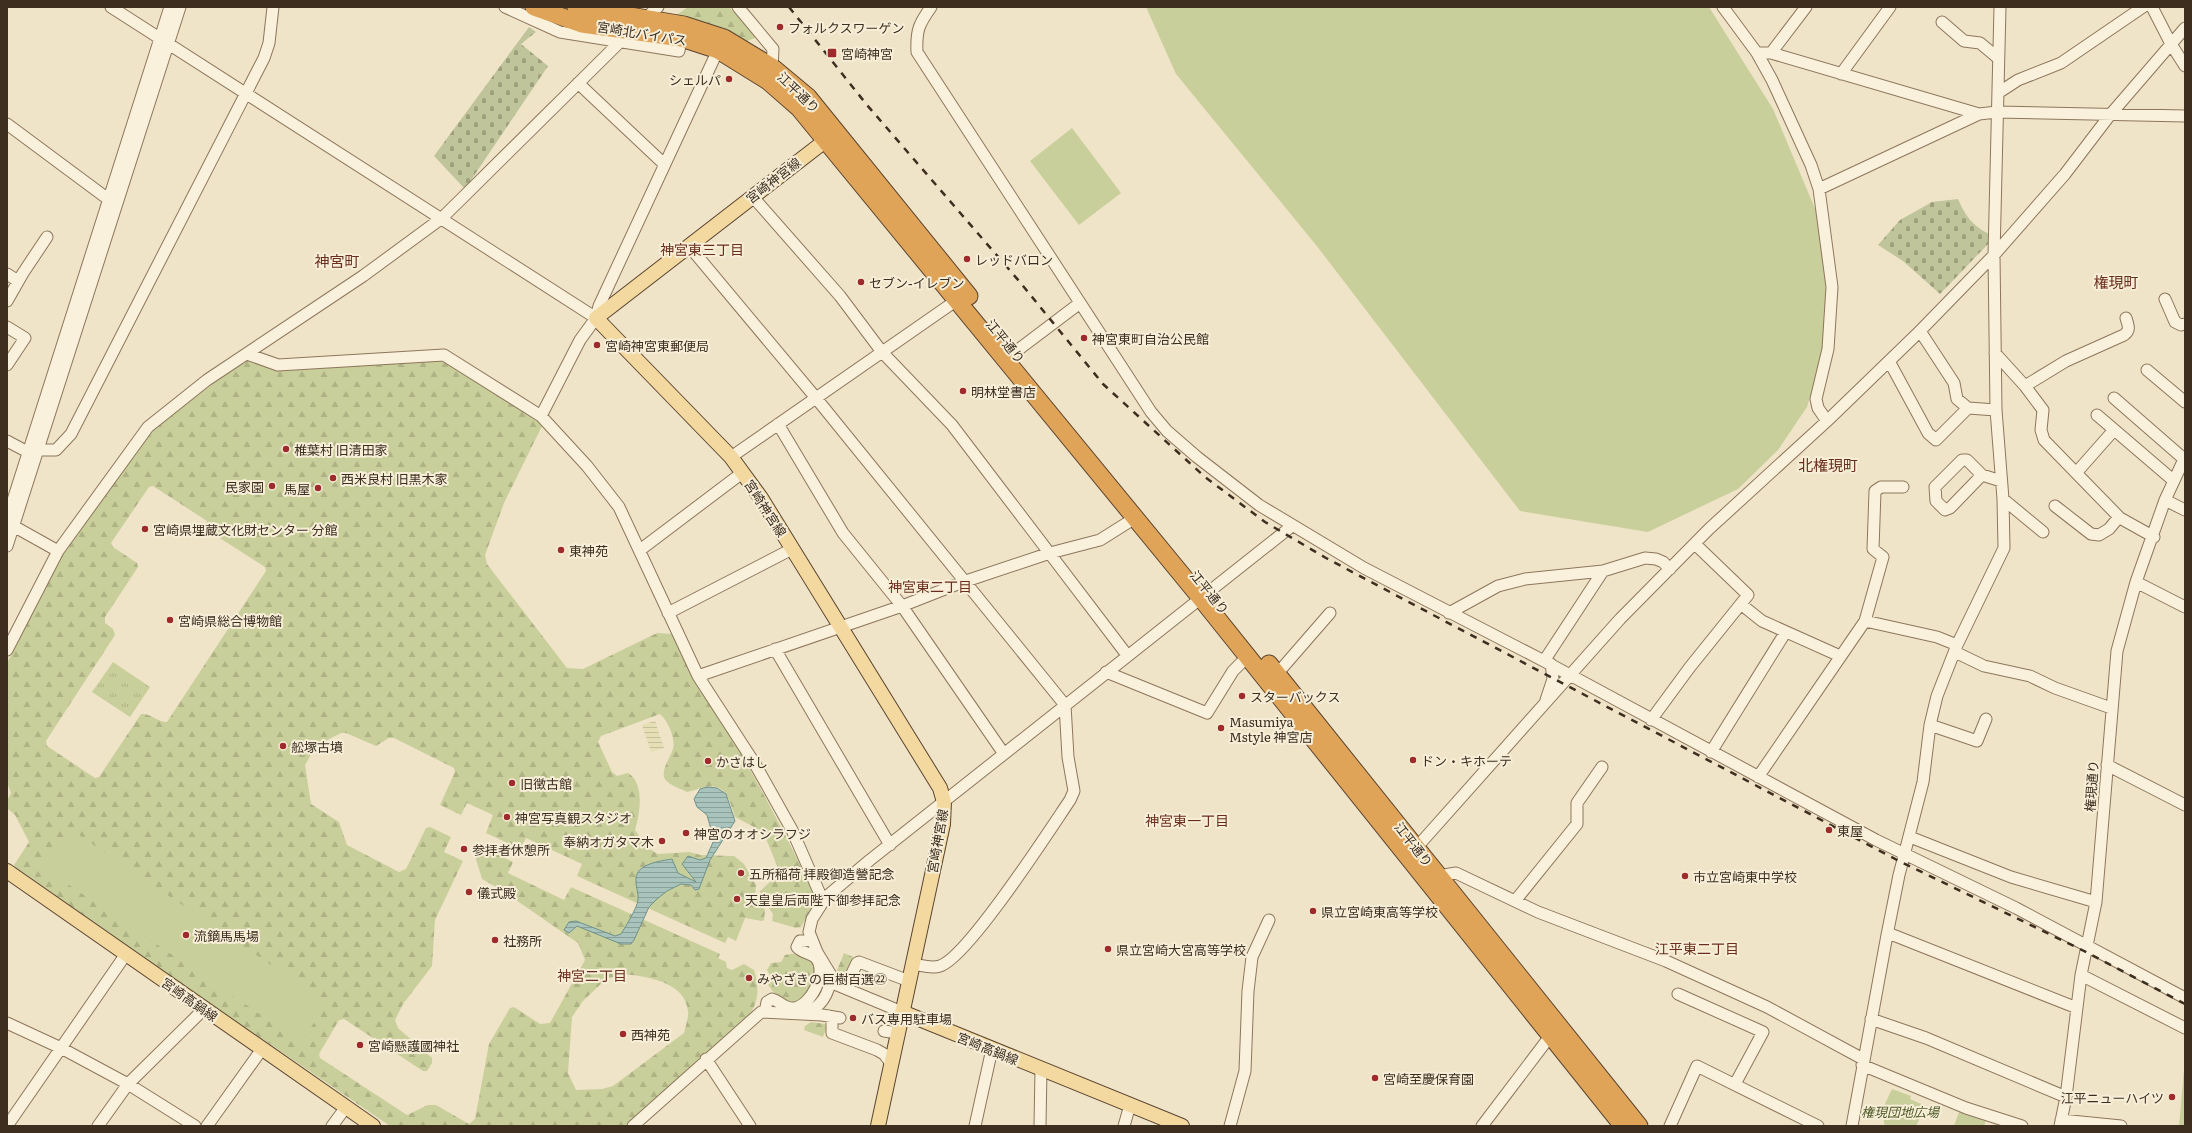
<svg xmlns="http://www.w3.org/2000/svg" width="2192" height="1133" viewBox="0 0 2192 1133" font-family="Literata,'Noto Sans JP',serif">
<defs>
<pattern id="farmland-rules" width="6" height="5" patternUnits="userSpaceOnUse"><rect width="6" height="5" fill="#e6deb5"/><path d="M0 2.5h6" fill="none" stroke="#c6bf9b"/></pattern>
<pattern id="grass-tufts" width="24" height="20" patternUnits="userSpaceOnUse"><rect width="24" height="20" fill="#c9cf9b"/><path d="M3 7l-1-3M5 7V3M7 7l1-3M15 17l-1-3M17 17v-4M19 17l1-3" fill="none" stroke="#aeb285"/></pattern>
<pattern id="forest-firs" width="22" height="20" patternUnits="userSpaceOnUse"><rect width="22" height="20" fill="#c9cf9b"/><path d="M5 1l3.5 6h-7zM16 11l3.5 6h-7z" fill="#aeb285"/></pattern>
<pattern id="cemetery-stones" width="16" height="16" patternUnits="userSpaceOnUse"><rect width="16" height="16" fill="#bfc49a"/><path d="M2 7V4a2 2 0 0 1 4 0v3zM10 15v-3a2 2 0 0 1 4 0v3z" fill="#9ca07d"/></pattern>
<pattern id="water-rules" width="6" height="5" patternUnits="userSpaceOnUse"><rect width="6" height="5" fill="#a9c4bc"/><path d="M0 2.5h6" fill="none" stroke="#8ba098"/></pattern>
</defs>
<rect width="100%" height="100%" fill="#f0e4c8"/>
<path fill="url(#farmland-rules)" d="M655 721 664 748 651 752 642 725Z"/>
<path fill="url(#grass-tufts)" d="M113 662 150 687 130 717 92 692Z"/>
<path fill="url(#forest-firs)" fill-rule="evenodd" d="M688 7H729L757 37 745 42 675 16Z
M444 359 543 424 504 503 485 555 487 564 567 668 583 669 657 633 673 634C723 720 772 805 815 895V902L801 927 796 928 772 921 773 914 760 895V891L770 882 778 868 767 841 754 827 735 817C730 802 726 782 705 787 699 788 693 791 687 792 681 789 669 785 665 779 660 770 671 757 673 749 676 739 668 721 660 714L601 736 598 742 612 772 617 776 628 773C645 783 640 814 635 830L648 848 658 854 689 852 701 855 734 856 744 864 756 885 755 897 765 910 764 920 762 921 745 918 736 941 728 937 725 943 577 876 582 864 526 838 520 849 486 833 493 815 467 803 461 815 440 805 455 772 454 768 394 738H389L376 746 346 733H341L316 746 305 765 311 804 339 822 347 845 399 872 406 869 426 828 430 827 451 837 444 852 463 861 435 920 432 966 403 1004 395 1020 398 1028 432 1058V1063L427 1071H423L344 1019 339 1020 319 1054 320 1058 407 1115 428 1105H436L469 1124 475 1119 489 1044 510 1008 514 1007 540 1024 550 1023 585 960 578 943 500 889 482 879 475 856 481 847 513 862 508 873 564 900 571 887 720 954 718 958 726 962 727 968 732 970 744 964 754 970C759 986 759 998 751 1013L625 1126H390L16 871 14 865 29 842 15 815 8 809 7 801 11 793 7 782V663L63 552 149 432 243 361ZM153 486 207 521 204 528 265 567 266 571 167 722C157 722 151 713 141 714L99 777 95 778 47 746 46 741 115 635 113 629 105 623V617L138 567 137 563 113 547 111 543 149 487ZM622 974C645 976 685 981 688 1011 689 1018 685 1027 684 1033L613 1086 602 1089 576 1090 568 1073 572 1017 583 1001 605 980Z
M797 953C802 955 810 958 813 962 821 975 805 1007 789 1004 780 1002 773 991 768 985L772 979 767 970 771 963 781 962 785 955Z
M844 953 853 957 845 977H840L836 973Z
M811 1022 825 1024 826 1029 823 1037 804 1030 805 1026Z"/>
<path fill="url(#cemetery-stones)" d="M529 27 536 32 521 44 548 66 465 189 434 156Z
M1958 199C1966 217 1972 225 1989 234L1988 244 1940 294 1903 261 1878 245 1900 220 1932 202Z"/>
<path fill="#c9cf9b" d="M1146 7H1709L1773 109 1816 211 1825 266 1826 307 1822 356 1807 407 1778 450 1738 489 1648 532 1520 511 1316 245 1176 74Z
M1072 128 1121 193 1079 225 1030 161Z
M70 829 327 1003 301 1042 44 868Z
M2184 1069 2185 1126H2179Z
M1892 1089 1911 1096 1910 1099 1926 1106 1916 1126H1888L1884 1124 1883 1108Z
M1959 1112 1986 1121 1984 1126H1954Z"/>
<path fill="url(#water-rules)" stroke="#6f938a" d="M707 787 717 788 726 794 735 821 710 860 699 889 695 890 691 885 681 884 667 891 657 899 649 907 634 940 631 944H621L577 926 569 933 564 930 569 922 576 921 615 936 621 934C626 926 637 908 638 900 639 893 635 886 636 878 637 864 660 861 672 859L678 873 696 882 682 864 688 856 700 860 706 858 714 840 707 815 697 807 694 799 700 789Z"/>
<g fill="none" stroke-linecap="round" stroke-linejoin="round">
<g stroke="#8d765c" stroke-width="13">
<path id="minor" d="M111 7 596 318
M505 7 560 32 679 51 681 38
M738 7 773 49 772 67
M931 7C919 24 916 30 917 52L1151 412 1167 431 1197 457 1259 505 1364 568 1544 661 1876 840 2016 908 2185 998
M1723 7 1757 53 1772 80 1811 165 1819 189 1832 287 1828 349 1816 399 1818 408 1827 421
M2152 7 2171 44 2185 66
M1942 22 1964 41 1980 43 1998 58
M1757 53H1771L1979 114 1997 112 2185 116
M1771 53 1806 7
M1841 74 1890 7
M578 83 664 164
M1998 93 2018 80 2061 63 2143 7
M7 124 108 199
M1819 189 1979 114
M753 197 840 296 882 352 952 425 1127 655
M689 246 816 398 1065 705 1068 757 1074 791 1070 800C1049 831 968 957 940 966 931 969 921 965 912 964
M7 274 18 281
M2165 299 2175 322 2181 325 2185 324
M7 301 23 273 47 237
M7 327 25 338 7 365
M1920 331 1954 383 1957 399 1968 408
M1995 353 2025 386 2043 410 2041 430 2044 440 2120 518 2154 537
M247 354 278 365 444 355 541 416 587 466 619 507 698 676 755 764 792 830 823 901
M1006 359 1080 303
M1889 361 1928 433 1936 440 1968 408 1996 410
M2147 370 2185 402
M2025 386 2066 361 2124 335C2131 330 2128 325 2126 318
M2114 398 2184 459
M2097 415 2174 481
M541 416 580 340 596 318 599 306 718 50
M778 424 843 533 902 606 1004 754
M7 441 24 450H56L71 434 264 58 269 43 273 7
M731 457 957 300
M2076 473 2114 430
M1982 475 1950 508 1945 510 1936 501 1935 487 1962 460H1967L1982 475 2001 481
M2003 499 2043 532
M2165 500 2185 510
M2055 506 2091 534 2099 535 2109 529 2119 517
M7 519 170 7
M8 523 58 551
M7 546 180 7
M640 550 742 473
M2136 582 2185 607
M1742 605 1762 621 1840 656
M668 613 792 549
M1449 613 1498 586 1525 579 1603 571 1645 558 1656 559 1663 562 1670 569
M1865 621 1937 637 1957 645
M775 649 890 845
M7 650 58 551 148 427 207 380 363 276 442 218 632 30 658 7
M1955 652 1984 666 2030 676 2055 688 2111 708
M1544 661 1603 571
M1106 672 1207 713 1233 671 1248 656
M1277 674 1330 613
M698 676 902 606 963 582 1050 553 1100 540 1135 518
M1546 700 1553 679 1551 664
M1651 720 1690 667 1748 595 1695 544
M1930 725 1977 741 1986 719
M1711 752 1785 633
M2107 765 2185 805
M1758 777 1865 621 1883 557 1873 549 1875 491 1881 487H1903
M1910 837 2011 877 2096 902
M1411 852 1417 847 1620 619 1709 529 1827 421 1917 334 1994 255 2065 174 2110 115 2185 28
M1438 876 1456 873 1538 912 1666 961 1767 1007 1863 1059
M1515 901 1577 824V803L1602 767
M1888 933 2077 1008
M2081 975 2185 1028
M845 988 857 963 859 962 909 981
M1678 994 1763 1032 1735 1084
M768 1012 766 1007 767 1002 772 999C780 1001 784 1009 794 1008 811 1006 828 972 816 958 811 953 802 953 797 947L800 941 811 940
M902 1012 837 985 817 952 809 932 812 919 826 897 870 860 1292 526
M805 1013C822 1007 829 994 831 976
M829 1016 832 1020V1033L877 1050 884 1054 891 1063
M1871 1019 1926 1038 2066 1097
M7 1023 61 1048 128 1084 195 1126
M884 1031 898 1033
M706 1059 750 1126
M1862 1065 1966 1108 2022 1126
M2061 1120 2121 1126
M7 1126 126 954
M98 1126 128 1084 204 1009
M207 1126 262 1049
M332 1126 346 1107
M633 1126 761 1012 822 1015 840 1018
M975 1126 992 1049
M1040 1126 1041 1069
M1124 1126 1130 1105
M1230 1126 1245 1071 1248 991 1252 957 1269 920
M1482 1126 1554 1031
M1670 1126 1697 1066 1818 1126
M1852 1126 1887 935 1899 875 1923 782 1930 725 1937 696 1957 645 2004 548 2003 499 1996 410 1994 255 2000 7
M2060 1126 2066 1097 2081 975 2096 902 2117 651 2136 582 2165 500 2185 457"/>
</g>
<g stroke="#5b4430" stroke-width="16">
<path id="major" d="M834 134 596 318 731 457 761 498 940 788 944 802 943 824 878 1126
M7 871 373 1126
M902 1012 1182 1126"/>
</g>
<g stroke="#5b4430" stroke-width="19">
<path id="highway" d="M534 7 582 24 681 38 718 50 768 81 799 108 1200 597 1623 1126
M576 7 684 25 724 38 772 67 808 97 969 296
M1269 664 1639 1126"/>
</g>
<use href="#minor" stroke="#faf1dc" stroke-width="11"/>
<use href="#major" stroke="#f3d9a0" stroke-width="14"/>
<use href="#highway" stroke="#e0a458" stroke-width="17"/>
<path stroke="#3d2e20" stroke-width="2.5" stroke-dasharray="7 7" stroke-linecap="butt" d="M789 7 867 105 1019 281 1103 384 1205 477 1265 522 1326 558 1420 608 1897 860 2082 950 2185 1004"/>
</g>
<g fill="#9e2a2b" stroke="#f7eed8" stroke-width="1.5">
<circle cx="780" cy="27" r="4"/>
<rect x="827" y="48" width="10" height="10" rx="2"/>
<circle cx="729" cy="79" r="4"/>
<circle cx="967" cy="259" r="4"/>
<circle cx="861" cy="282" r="4"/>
<circle cx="1084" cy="338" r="4"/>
<circle cx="597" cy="345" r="4"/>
<circle cx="963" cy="391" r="4"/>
<circle cx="286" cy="449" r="4"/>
<circle cx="333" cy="478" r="4"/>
<circle cx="272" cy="486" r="4"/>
<circle cx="318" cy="488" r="4"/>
<circle cx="145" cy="529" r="4"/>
<circle cx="561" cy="550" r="4"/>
<circle cx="170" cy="620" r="4"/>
<circle cx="1242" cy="696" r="4"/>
<circle cx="1221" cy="728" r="4"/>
<circle cx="283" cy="746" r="4"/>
<circle cx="1413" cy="760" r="4"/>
<circle cx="708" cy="761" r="4"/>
<circle cx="512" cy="783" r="4"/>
<circle cx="507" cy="817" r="4"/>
<circle cx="1829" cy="830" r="4"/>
<circle cx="686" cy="833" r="4"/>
<circle cx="662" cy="841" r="4"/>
<circle cx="464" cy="849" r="4"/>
<circle cx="741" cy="873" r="4"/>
<circle cx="1685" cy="876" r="4"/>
<circle cx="469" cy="892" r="4"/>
<circle cx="737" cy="899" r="4"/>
<circle cx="1313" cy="911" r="4"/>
<circle cx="186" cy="935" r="4"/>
<circle cx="495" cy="940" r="4"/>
<circle cx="1108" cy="949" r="4"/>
<circle cx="749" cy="978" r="4"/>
<circle cx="853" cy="1018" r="4"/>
<circle cx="623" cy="1034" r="4"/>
<circle cx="360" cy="1045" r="4"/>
<circle cx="1375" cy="1078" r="4"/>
<circle cx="2172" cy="1097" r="4"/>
</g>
<g text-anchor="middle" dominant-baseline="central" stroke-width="4" stroke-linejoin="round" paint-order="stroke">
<g font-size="13" fill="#3d2e20" stroke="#f7eed8" text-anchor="start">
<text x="788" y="27">フォルクスワーゲン</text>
<text x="841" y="53">宮崎神宮</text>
<text x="721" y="79" text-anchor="end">シェルパ</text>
<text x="975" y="259">レッドバロン</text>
<text x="869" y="282">セブン-イレブン</text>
<text x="1092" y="338">神宮東町自治公民館</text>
<text x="605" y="345">宮崎神宮東郵便局</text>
<text x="971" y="391">明林堂書店</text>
<text x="294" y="449">椎葉村 旧清田家</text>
<text x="341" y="478">西米良村 旧黒木家</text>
<text x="264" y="486" text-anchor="end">民家園</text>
<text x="310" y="488" text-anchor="end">馬屋</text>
<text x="153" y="529">宮崎県埋蔵文化財センター 分館</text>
<text x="569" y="550">東神苑</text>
<text x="178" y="620">宮崎県総合博物館</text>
<text x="1250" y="696">スターバックス</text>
<text x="1229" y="721">Masumiya<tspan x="1229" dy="15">Mstyle 神宮店</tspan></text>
<text x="291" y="746">舩塚古墳</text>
<text x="1421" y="760">ドン・キホーテ</text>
<text x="716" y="761">かさはし</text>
<text x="520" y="783">旧徴古館</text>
<text x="515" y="817">神宮写真観スタジオ</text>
<text x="1837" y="830">東屋</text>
<text x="694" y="833">神宮のオオシラフジ</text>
<text x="654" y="841" text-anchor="end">奉納オガタマ木</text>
<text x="472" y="849">参拝者休憩所</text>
<text x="749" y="873">五所稲荷 拝殿御造營記念</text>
<text x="1693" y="876">市立宮崎東中学校</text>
<text x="477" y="892">儀式殿</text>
<text x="745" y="899">天皇皇后両陛下御参拝記念</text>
<text x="1321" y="911">県立宮崎東高等学校</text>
<text x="194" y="935">流鏑馬馬場</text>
<text x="503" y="940">社務所</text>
<text x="1116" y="949">県立宮崎大宮高等学校</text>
<text x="757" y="978">みやざきの巨樹百選㉒</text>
<text x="861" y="1018">バス専用駐車場</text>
<text x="631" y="1034">西神苑</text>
<text x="368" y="1045">宮崎懸護國神社</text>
<text x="1383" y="1078">宮崎至慶保育園</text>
<text x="2164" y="1097" text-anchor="end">江平ニューハイツ</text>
</g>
<g font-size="13" fill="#3d2e20" stroke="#f7eed8">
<text transform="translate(642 33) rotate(9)">宮崎北バイパス</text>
<text transform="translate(799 92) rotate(44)">江平通り</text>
<text transform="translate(773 180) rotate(-38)">宮崎神宮線</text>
<text transform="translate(1006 341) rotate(51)">江平通り</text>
<text transform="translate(766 508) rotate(57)">宮崎神宮線</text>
<text transform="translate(1210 592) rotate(51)">江平通り</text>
<text transform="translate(2091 786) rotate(-86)">権現通り</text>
<text transform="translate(937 841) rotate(-80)">宮崎神宮線</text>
<text transform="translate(1414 844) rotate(52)">江平通り</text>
<text transform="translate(190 999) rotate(35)">宮崎高鍋線</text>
<text transform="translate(988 1048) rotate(22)">宮崎高鍋線</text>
</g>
<g font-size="13" font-style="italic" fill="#4d5a26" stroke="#f7eed8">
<text x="1900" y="1111">権現団地広場</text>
</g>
<g font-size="14" fill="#6b2e1e" stroke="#f7eed8">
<text x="702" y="249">神宮東三丁目</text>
<text x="930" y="586">神宮東二丁目</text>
<text x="1187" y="820">神宮東一丁目</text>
<text x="1697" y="948">江平東二丁目</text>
<text x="592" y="975">神宮二丁目</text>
</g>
<g font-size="15" fill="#6b2e1e" stroke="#f7eed8">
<text x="337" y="260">神宮町</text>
<text x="2116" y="281">権現町</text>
<text x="1828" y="464">北権現町</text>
</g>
</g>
<rect width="2192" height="1133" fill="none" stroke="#3d2e20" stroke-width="16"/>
</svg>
